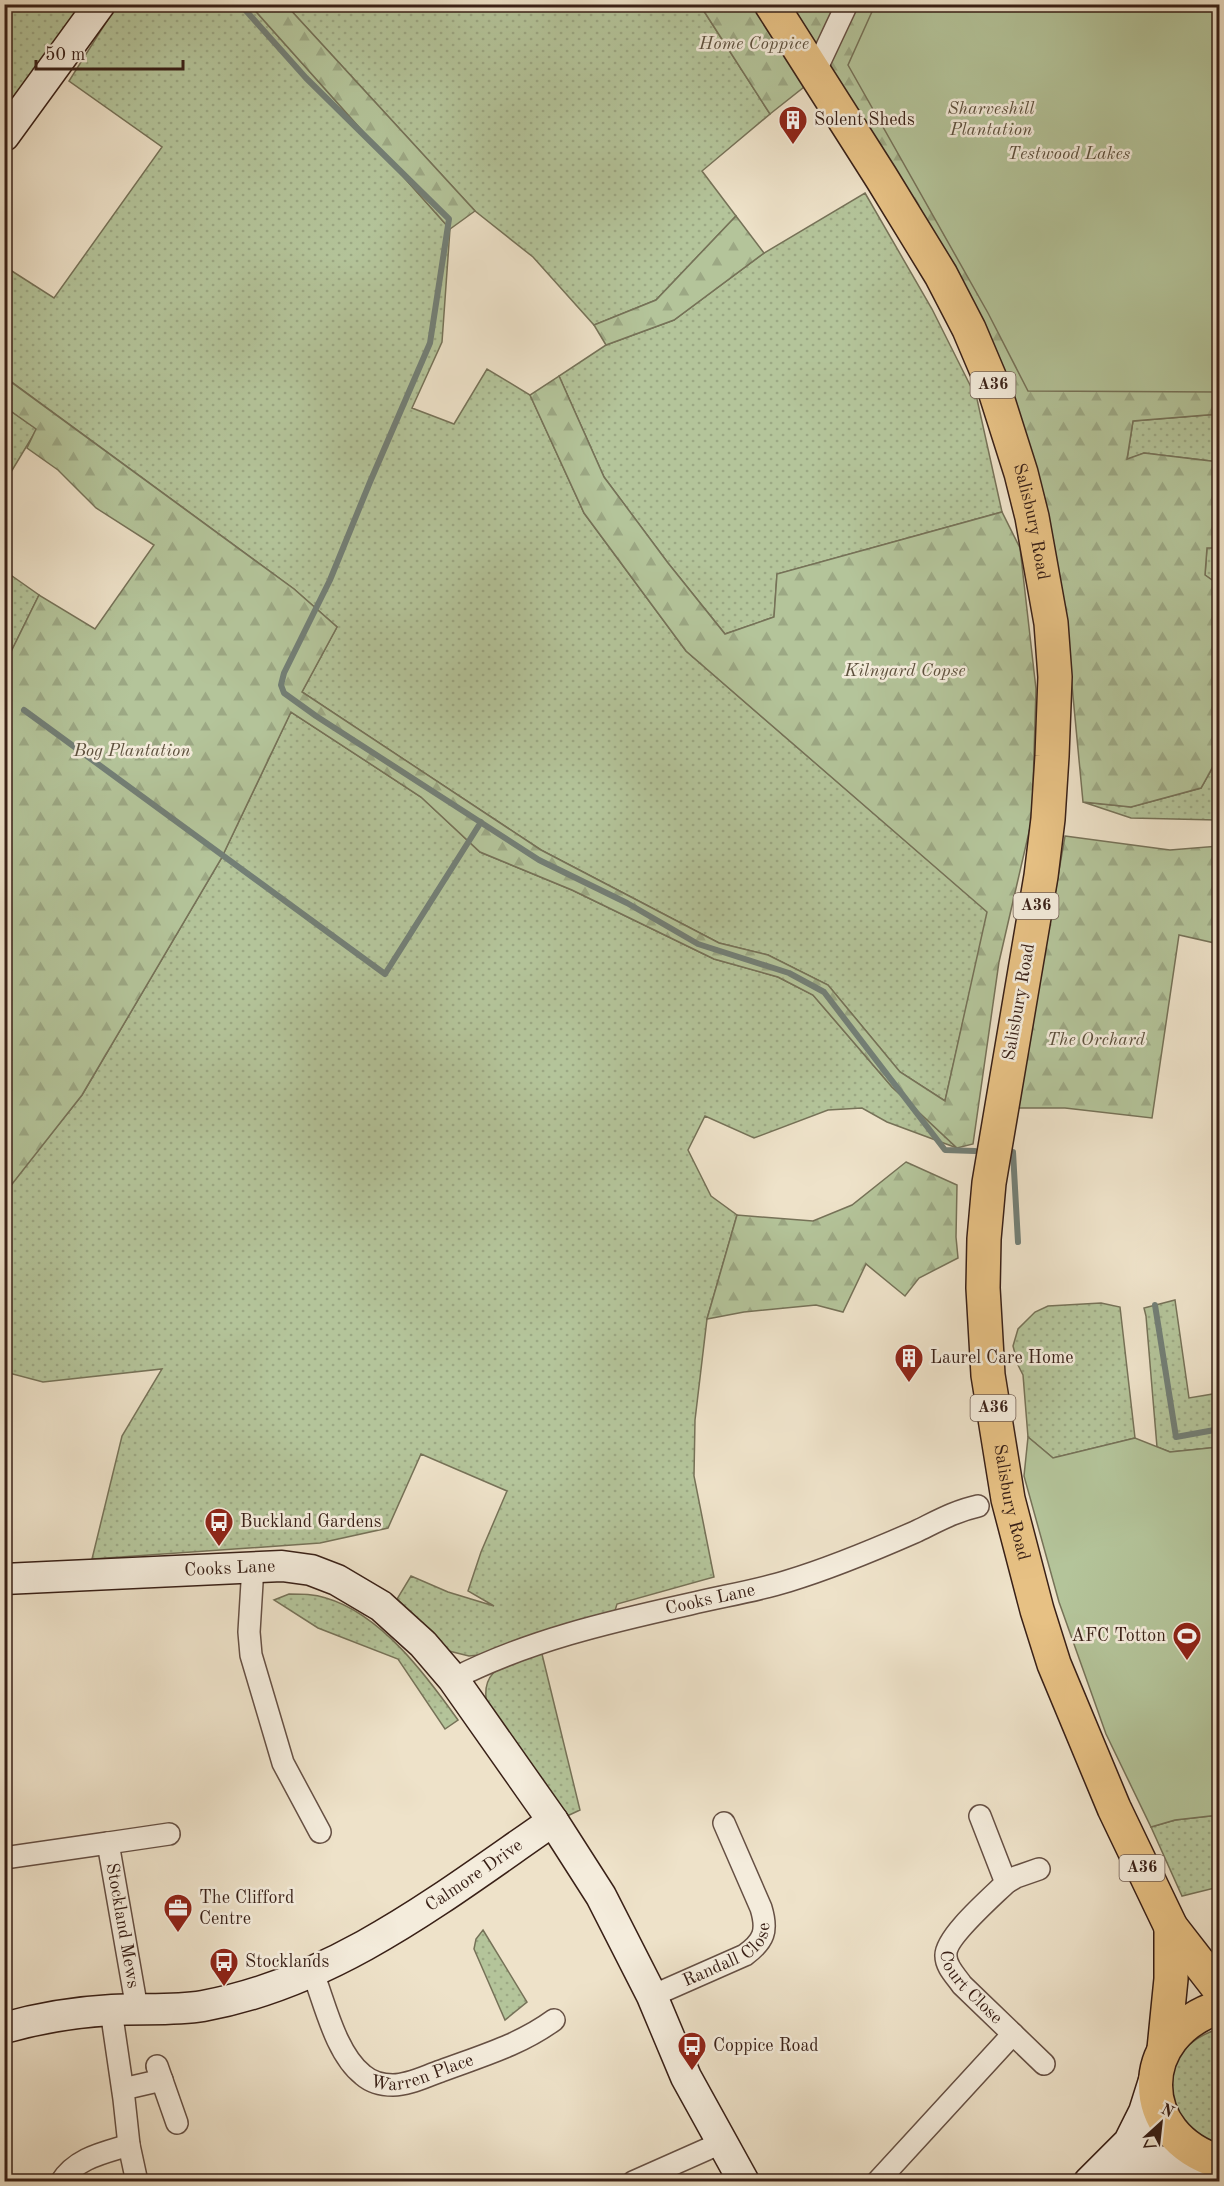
<svg xmlns="http://www.w3.org/2000/svg" width="1224" height="2186" viewBox="0 0 1224 2186" font-family="'Old Standard TT',serif">
<defs>
<pattern id="grass-dots" width="8" height="8" patternUnits="userSpaceOnUse" patternTransform="scale(1.5)"><rect width="8" height="8" fill="#b4c49a"/><path d="M2 2h.1M6 6h.1" fill="none" stroke="#9ca884" stroke-width="1.8" stroke-linecap="round"/></pattern>
<pattern id="forest-firs" width="22" height="20" patternUnits="userSpaceOnUse" patternTransform="scale(1.5)"><rect width="22" height="20" fill="#b4c49a"/><path d="M5 1l3.5 6h-7zM16 11l3.5 6h-7z" fill="#9ca884"/></pattern>
</defs>
<rect width="100%" height="100%" fill="#eee2c9"/>
<filter id="stains"><feTurbulence type="fractalNoise" baseFrequency=".00333" numOctaves="4"/><feColorMatrix values="0 0 0 0 .2 0 0 0 0 .09 0 0 0 0 .02 0 0 0 .5 -.17"/></filter>
<radialGradient id="worn" r=".72"><stop offset=".6" stop-color="#630" stop-opacity="0"/><stop offset="1" stop-color="#630" stop-opacity=".3"/></radialGradient>
<path fill="url(#grass-dots)" stroke="#767258" stroke-width="1.5" d="M5 5H82L5 108Z
M117 5H250L450 229 442 342 412 408 454 424 487 369 530 395 584 513 686 651 988 912 945 1101 900 1072 828 985 768 955 719 943 541 850 302 692 337 627 294 589 5 377 4 266 54 298 162 147 69 81Z
M286 5H700L770 114 702 171 736 216 656 300 594 325 533 257 475 211Z
M865 193 932 309 977 399 1002 512 777 574 774 617 725 634 668 563 604 477 559 376 606 345 674 320 764 253Z
M5 407 37 429 5 482Z
M1219 414V462L1144 453 1127 460 1133 421Z
M1207 547 1219 548V585L1205 575Z
M5 571 39 595 5 664Z
M291 712 421 797 480 852 572 890 714 959 778 977 813 995 892 1087 957 1148 887 1122 862 1108 828 1110 754 1138 705 1116 688 1150 711 1196 737 1215 707 1319 695 1420 694 1476 714 1577 617 1604 614 1614 479 1655 469 1656 449 1651 436 1636 397 1599 411 1576 448 1592 494 1606 468 1591 481 1552 507 1491 421 1454 388 1528 320 1543 92 1559 122 1436 162 1369 43 1382 5 1372 4 1193 82 1095 221 859Z
M1219 756 1220 820H1217L1131 818 1083 802 1131 807 1201 788Z
M1175 1300 1189 1398 1219 1393V1447L1170 1452 1157 1447 1146 1316 1144 1308Z
M1101 1303 1120 1307 1135 1438 1053 1458 1028 1437 1023 1375 1018 1365 1013 1346 1018 1329 1035 1312 1048 1306Z
M289 1594C302 1594 314 1594 326 1598 381 1614 426 1675 458 1720L445 1729 398 1659 318 1628 274 1600Z
M541 1650 580 1810 565 1817 489 1712C475 1667 508 1664 541 1650Z
M1219 1815V1887L1182 1896 1151 1827 1175 1820Z
M483 1930 527 2002 505 2020 474 1949 476 1939Z
M1219 2029V2150L1177 2118C1175 2106 1171 2092 1171 2080 1171 2054 1197 2035 1219 2029Z"/>
<path fill="url(#forest-firs)" stroke="#767258" stroke-width="1.5" d="M250 5H286L475 211 450 229Z
M700 5H758L809 83 770 114Z
M792 5H1203L1219 290V414L1133 421 1127 459 1144 453 1219 462V548H1207L1205 575 1219 585V756L1201 788 1131 807 1083 802 1064 601 1010 394 832 71Z
M736 216 764 253 674 320 606 345 594 325 656 300Z
M559 376 604 477 668 563 725 634 774 617 777 574 1002 512 1020 548 1036 689 1032 819 999 962 973 1144 957 1148 892 1087 813 995 778 977 714 959 572 890 480 852 421 797 291 712 221 859 82 1095 5 1193V664L39 595 95 629 154 545 96 508 58 470 27 448 36 429 5 407 4 377 294 589 337 627 302 692 541 850 719 943 768 955 828 985 900 1072 945 1101 987 912 686 651 584 513 530 395Z
M1065 836 1170 850 1219 846V944L1179 935 1152 1118 1065 1108H1018Z
M906 1162 957 1185 956 1237 958 1258 919 1278 905 1296 866 1264 843 1312 816 1305 744 1312 707 1319 737 1215 813 1221 852 1205Z"/>
<path fill="#b4c49a" stroke="#767258" stroke-width="1.5" d="M875 5H1219V392L1028 391 988 313 848 65Z
M1028 1437 1053 1458 1135 1438 1170 1452 1219 1447V1815L1175 1820 1151 1827 1106 1734 1059 1602 1024 1476Z"/>
<g fill="none" stroke-linecap="round" stroke-linejoin="round">
<path stroke="#737f76" stroke-width="6" d="M240 4 306 78 449 219 430 343 370 482 330 580 284 673 281 685 284 693 316 716 539 860 627 903 698 944 789 973 824 992 945 1150 975 1151
M24 710 385 974 481 822
M1011 1152H1013L1018 1242
M1155 1305 1176 1437 1220 1429"/>
<g stroke="#665044" stroke-width="24">
<g id="street">
<path d="M815 72 847 4"/>
<path d="M253 1566 249 1632 251 1655 283 1763 320 1832"/>
<path id="s1" d="M453 1679C527 1641 609 1622 690 1604 723 1596 756 1591 788 1581 831 1568 874 1550 915 1532 936 1522 955 1511 978 1506"/>
<path d="M980 1816 1006 1883"/>
<path d="M108 1843 169 1834"/>
<path id="s2" d="M4 1858 108 1843 137 2009"/>
<path id="s3" d="M1039 1869 1016 1877 1006 1883C993 1896 944 1938 946 1956 946 1967 956 1976 962 1985L1044 2064"/>
<path id="s4" d="M313 1973C325 2004 336 2054 363 2075 371 2082 382 2085 393 2085 409 2085 426 2076 441 2071 481 2056 520 2045 554 2020"/>
<path id="s5" d="M652 1996 745 1955C764 1941 768 1931 761 1908L724 1823"/>
<path d="M111 2010 124 2099 129 2145 137 2182"/>
<path d="M157 2066 177 2123"/>
<path d="M123 2089 162 2080"/>
<path d="M61 2182C76 2158 103 2153 129 2145"/>
<path d="M633 2182 721 2143"/>
<path d="M877 2182 1013 2034"/>
</g>
</g>
<g stroke="#392017" stroke-width="33">
<g id="secondary">
<path d="M4 136 100 4"/>
<path id="s6" d="M4 1579 282 1566 311 1570 337 1580 381 1606 423 1644 453 1679 553 1821 601 1896 652 1996 686 2077 744 2182"/>
<path id="s7" d="M4 2028C39 2018 76 2012 112 2010 142 2008 173 2011 203 2006 336 1982 444 1896 553 1821"/>
<path d="M1101 2172C1145 2158 1175 2161 1220 2163"/>
<path d="M1089 2182 1129 2142 1144 2112 1156 2074"/>
</g>
</g>
<g stroke="#392017" stroke-width="36">
<g id="primary">
<path id="s8" d="M771 4 881 177 941 275 969 329 994 388 1021 473 1032 517 1051 623 1055 677 1052 756 1048 819 1041 876 989 1183 984 1239 983 1288 988 1375 1008 1499 1037 1610 1054 1664 1114 1808 1171 1927 1220 1990"/>
<path d="M1220 2007C1134 2034 1134 2136 1220 2162"/>
<path d="M1164 2049 1171 1979V1927"/>
</g>
</g>
<use href="#street" stroke="#f4ecdc" stroke-width="21"/>
<use href="#secondary" stroke="#f4ecdc" stroke-width="30"/>
<use href="#primary" stroke="#e7c184" stroke-width="33"/>
</g>
<defs>
<g id="building-pin" transform="scale(1.5)"><path d="M0 17L-7.5 6A9.5 9.5 0 1 1 7.5 6Z" fill="#8f2418" stroke="#f4ecdc"/><path d="M-4-6H4V6H1V3H-1V6H-4ZM-2.5-4.3h1.7v1.8h-1.7ZM.8-4.3h1.7v1.8H.8ZM-2.5-1h1.7V.8h-1.7ZM.8-1h1.7V.8H.8Z" fill="#fff"/></g>
<g id="bus-pin" transform="scale(1.5)"><path d="M0 17L-7.5 6A9.5 9.5 0 1 1 7.5 6Z" fill="#8f2418" stroke="#f4ecdc"/><path d="M-5-6H5V4H4V6H2V4H-2V6H-4V4H-5ZM-3.5-4V0h7V-4ZM-3.5 1.2v1.5H-2V1.2ZM2 1.2v1.5H3.5V1.2Z" fill="#fff"/></g>
<g id="stadium-pin" transform="scale(1.5)"><path d="M0 17L-7.5 6A9.5 9.5 0 1 1 7.5 6Z" fill="#8f2418" stroke="#f4ecdc"/><path d="M0-5a6.5 5 0 1 0 0 10a6.5 5 0 1 0 0-10ZM-3.5-1.8h7v3.6h-7Z" fill="#fff"/></g>
<g id="office-pin" transform="scale(1.5)"><path d="M0 17L-7.5 6A9.5 9.5 0 1 1 7.5 6Z" fill="#8f2418" stroke="#f4ecdc"/><path d="M-6-3h4V-5.5h4V-3h4V5H-6ZM-1-4.5V-3h2v-1.5ZM-6 0V1H6V0Z" fill="#fff"/></g>
</defs>
<g fill-rule="evenodd">
<use href="#building-pin" x="793" y="120"/>
<use href="#building-pin" x="909" y="1358"/>
<use href="#bus-pin" x="219" y="1522"/>
<use href="#stadium-pin" x="1187" y="1636"/>
<use href="#office-pin" x="178" y="1908"/>
<use href="#bus-pin" x="224" y="1962"/>
<use href="#bus-pin" x="692" y="2046"/>
</g>
<g text-anchor="middle" dominant-baseline="central" stroke-width="5" stroke-linejoin="round" paint-order="stroke">
<g fill="#f4ecdc" stroke="#715d52" stroke-width="1.5">
<rect x="970.5" y="372" width="45" height="26" rx="4.5"/>
<rect x="1013.5" y="893" width="45" height="26" rx="4.5"/>
<rect x="970.5" y="1395" width="45" height="26" rx="4.5"/>
<rect x="1119.5" y="1855" width="45" height="26" rx="4.5"/>
</g>
<g font-size="16" font-weight="bold" fill="#392017">
<text x="993" y="385">A36</text>
<text x="1036" y="906">A36</text>
<text x="993" y="1408">A36</text>
<text x="1142" y="1868">A36</text>
</g>
<g font-size="18" font-style="italic" fill="#5e513e" stroke="#f4ecdc">
<text x="754" y="44">Home Coppice</text>
<text x="991" y="109">Sharveshill<tspan x="991" dy="21">Plantation</tspan></text>
<text x="1069" y="154">Testwood Lakes</text>
<text x="905" y="671">Kilnyard Copse</text>
<text x="132" y="751">Bog Plantation</text>
<text x="1096" y="1040">The Orchard</text>
</g>
<g font-size="18" fill="#392017" stroke="#f4ecdc" text-anchor="start">
<text x="814" y="120">Solent Sheds</text>
<text x="930" y="1358">Laurel Care Home</text>
<text x="240" y="1522">Buckland Gardens</text>
<text x="1166" y="1636" text-anchor="end">AFC Totton</text>
<text x="199" y="1898">The Clifford<tspan x="199" dy="21">Centre</tspan></text>
<text x="245" y="1962">Stocklands</text>
<text x="713" y="2046">Coppice Road</text>
</g>
<g font-size="18" fill="#392017" stroke="#f4ecdc">
<text stroke="none"><textPath href="#s8" startOffset="584">Salisbury Road</textPath></text>
<text transform="translate(1019 1002) rotate(-80)">Salisbury Road</text>
<text stroke="none"><textPath href="#s8" startOffset="1574">Salisbury Road</textPath></text>
<text stroke="none"><textPath href="#s6" startOffset="226">Cooks Lane</textPath></text>
<text stroke="none"><textPath href="#s1" startOffset="270">Cooks Lane</textPath></text>
<text stroke="none"><textPath href="#s7" startOffset="504">Calmore Drive</textPath></text>
<text stroke="none"><textPath href="#s2" startOffset="189">Stockland Mews</textPath></text>
<text stroke="none"><textPath href="#s5" startOffset="88">Randall Close</textPath></text>
<text stroke="none"><textPath href="#s3" startOffset="172">Court Close</textPath></text>
<text stroke="none"><textPath href="#s4" startOffset="178">Warren Place</textPath></text>
</g>
</g>
<rect width="1224" height="2186" fill="none" stroke="#eee2c9" stroke-width="24"/>
<rect x="6" y="6" width="1212" height="2174" fill="none" stroke="#392017" stroke-width="3"/>
<rect x="12" y="12" width="1200" height="2162" fill="none" stroke="#392017" stroke-width="1.5"/>
<g transform="translate(1161 2123) rotate(27)" stroke="#f4ecdc" stroke-width="4.5" paint-order="stroke">
<path d="M0-4.5L10 22L0 15L-10 22Z" fill="#392017"/>
<text y="-9" font-size="16" font-weight="bold" text-anchor="middle" fill="#392017">N</text>
</g>
<path d="M36 60v9h147v-9" fill="none" stroke="#392017" stroke-width="3"/>
<text x="45" y="60" font-size="18" fill="#392017" stroke="#f4ecdc" stroke-width="4.5" paint-order="stroke">50 m</text>
<rect width="100%" height="100%" filter="url(#stains)"/>
<rect width="100%" height="100%" fill="url(#worn)"/>
</svg>
